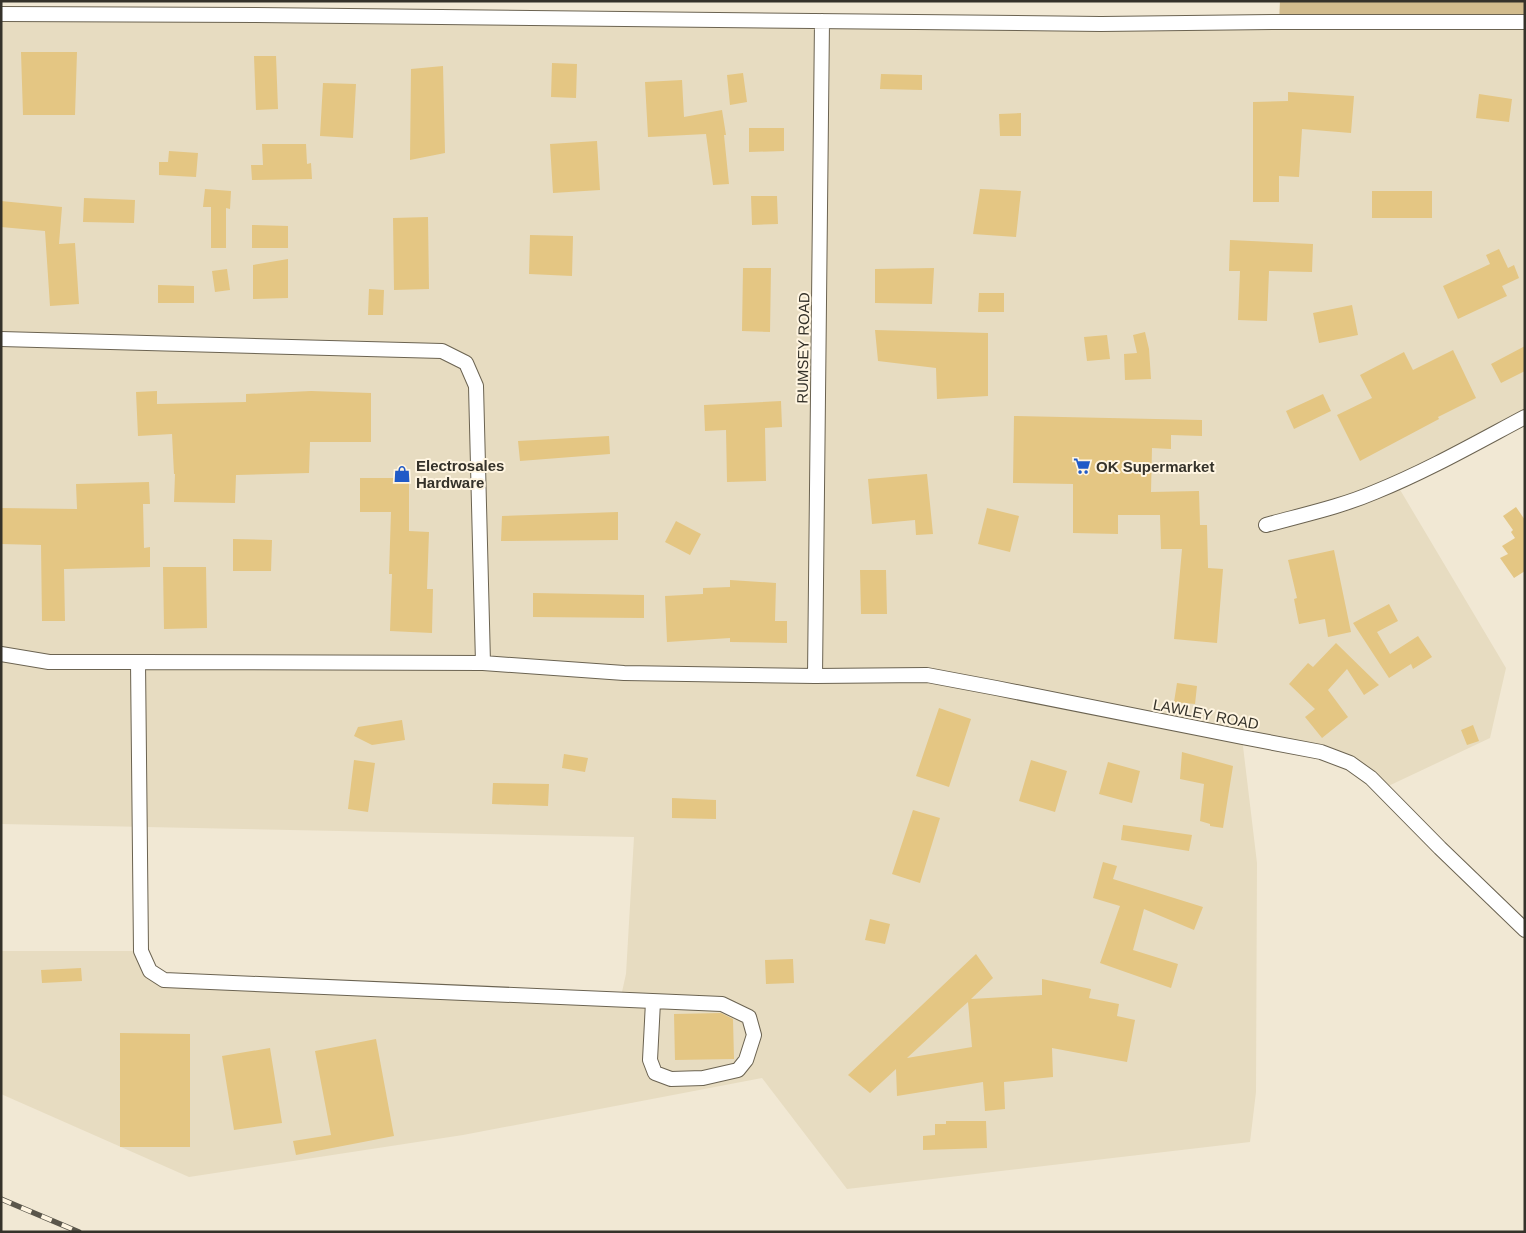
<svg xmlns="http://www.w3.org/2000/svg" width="1526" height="1233" viewBox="0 0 1526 1233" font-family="Helvetica,sans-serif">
<rect width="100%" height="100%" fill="#f1e8d4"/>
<path fill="#e7dcc1" d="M1 14 1525 22V417L1396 483 1506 668 1490 738 1382 789 1350 763 1242 738 1257 863 1256 1092 1250 1142 847 1189 762 1078 463 1135 189 1177 1 1094V951H141L165 980 620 1001 626 974 634 837 1 824Z"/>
<path fill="#d2bc8d" d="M1280 1H1525V22H1279Z"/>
<path fill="#e4c683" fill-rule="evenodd" d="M21 52H77L75 115H23Z
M254 56H276L278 109 256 110Z
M552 63 577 64 576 98 551 97Z
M443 66 445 153 410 160 411 69Z
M743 73 747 102 730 105 727 75Z
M881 74 922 75V90L880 89Z
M682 80 684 117 722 110 726 135H724L729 184 713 185 706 134 648 137 645 82Z
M323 83 356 84 353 138 320 136Z
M1288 92 1354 96 1351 133 1302 129 1299 177 1279 176V202H1253V102L1288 101Z
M1479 94 1512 99 1509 122 1476 118Z
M1021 113V136H1000L999 114Z
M749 128H784V151L749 152Z
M597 141 600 190 553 193 550 144Z
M262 144H306L307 164 311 163 312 179 252 180 251 165H263Z
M169 151 198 153 196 177 159 175V162H168Z
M205 189 231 191 230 209 226 208V248H211V207H203Z
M980 189 1021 191 1016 237 973 234Z
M1372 191H1432V218H1372Z
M751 196H777L778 224 752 225Z
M84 198 135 200 134 223 83 222Z
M1 201 62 207 59 244 75 243 79 304 50 306 45 231 1 227Z
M428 217 429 289 394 290 393 218Z
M252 225 288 226V248H252Z
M530 235 573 236 572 276 529 274Z
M1230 240 1313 244 1312 272 1269 271 1267 321 1238 320 1240 271H1229Z
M1499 249 1508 268 1514 265 1519 278 1502 286 1507 296 1458 319 1443 286 1490 264 1486 255Z
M288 259V298L253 299V265Z
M743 268H771L770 332 742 331Z
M934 268 932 304 875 303V269Z
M227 269 230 290 215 292 212 271Z
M158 285 194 286V303H158Z
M369 289 384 290 383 315H368Z
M979 293H1004V312H978Z
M1352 305 1358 335 1319 343 1313 313Z
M875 330 988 333V396L937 399 936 368 878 361Z
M1145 332 1149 349 1151 379 1125 380 1124 354 1137 353 1133 335Z
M1107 335 1110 359 1087 361 1084 337Z
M1525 346V371L1501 383 1491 364Z
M1453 350 1476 398 1438 417 1439 419 1360 461 1337 415 1372 398 1360 375 1404 352 1413 370Z
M157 391V404L246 402V394L311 391 371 393V442H310L309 473 236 475 235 503 174 502 175 474H174L172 434 138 436 136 392Z
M1323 394 1331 411 1294 429 1286 411Z
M781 401 782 427 765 428 766 481 727 482 726 430 705 431 704 405Z
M1014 416 1202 420V436L1171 435V449L1152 448 1151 492 1199 491 1200 525H1207L1208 568 1223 569 1217 643 1174 639 1182 549H1161L1160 515H1118V534L1073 533V484L1013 483Z
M609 436 610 454 520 461 518 441Z
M927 474 933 534 916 535 915 520 872 524 868 479Z
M360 478H409V531L429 532 427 589H433L432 633 390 631 392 574H389L391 512H360Z
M149 482 150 504H143L144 548 150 547V567L64 569 65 621H42L41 545 1 544V508L77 509 76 484Z
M1516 507 1525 520V571L1514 578 1500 558 1508 554 1502 546 1515 538 1511 532 1513 530 1503 516Z
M987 508 1019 516 1010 552 978 544Z
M618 512V540L501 541 502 516Z
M676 521 701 534 690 555 665 542Z
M233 539 272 540 271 571H233Z
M1334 550 1351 632 1328 637 1325 619 1299 624 1294 599 1297 598 1288 560Z
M163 567H206L207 628 164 629Z
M860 570H886L887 614H861Z
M730 580 776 583 775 621H787V643L730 642V638L667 642 665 596 703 594V588L730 587Z
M533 593 644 595V618L533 617Z
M1389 604 1398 621 1377 632 1390 654 1418 636 1432 657 1413 669 1411 664 1389 678 1353 623Z
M1336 643 1379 685 1364 695 1347 669 1328 690 1348 717 1322 738 1305 717 1315 709 1289 684 1308 663 1313 667Z
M1177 683 1197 686 1195 704 1174 702Z
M939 708 971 719 949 787 916 776Z
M402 720 405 740 372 745 354 736 358 727Z
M1473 725 1479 741 1467 745 1461 730Z
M1182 752 1233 766 1223 828 1210 826V824L1200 821 1204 784 1180 779Z
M564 754 588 758 585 772 562 768Z
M354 760 375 763 368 812 348 809Z
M1031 760 1067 771 1055 812 1019 801Z
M1108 762 1140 771 1132 803 1099 794Z
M493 783 549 784 548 806 492 804Z
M672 798 716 800V819L672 818Z
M913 810 940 818 920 883 892 874Z
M1123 825 1192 835 1189 851 1121 840Z
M1103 862 1117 866 1113 879 1203 907 1194 930 1144 909 1133 950 1178 964 1171 988 1100 963 1120 906 1093 898Z
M870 919 890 924 885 944 865 940Z
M976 954 993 978 971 999 1042 995V979L1091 989 1089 998 1119 1004 1117 1016 1135 1020 1127 1062 1052 1048 1053 1077 1004 1082 1005 1109 985 1111 983 1082 897 1096 896 1069 870 1093 848 1075ZM968 1002 972 1047 907 1058 959 1010Z
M793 959 794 983 766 984 765 960Z
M81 968 82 981 42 983 41 970Z
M721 1013 733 1019 734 1059 675 1060 674 1014Z
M120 1033 190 1034V1147H120Z
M376 1039 394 1136 296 1155 293 1141 331 1135 315 1051Z
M270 1048 282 1123 234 1130 222 1056Z
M946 1121H986L987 1148 923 1150V1136L935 1135V1124H946Z"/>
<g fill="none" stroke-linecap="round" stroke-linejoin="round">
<g stroke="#6b6351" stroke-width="16">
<path id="street" d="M1 14 256 15 1101 24 1279 22H1525
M1 339 442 351 466 363 476 386 483 663
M1266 525C1302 515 1340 507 1375 492 1427 471 1476 443 1525 417
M1 654 49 662H138L141 951 150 971 164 980 722 1004 749 1017 754 1035 746 1060 738 1070 703 1078 671 1079 655 1073 650 1060 653 1002
M138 662 483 663 624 673 815 676 927 675 996 688 1242 737 1321 752 1350 763 1371 778 1440 848 1525 930
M815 676 822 21"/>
</g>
<use href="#street" stroke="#fff" stroke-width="14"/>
<g stroke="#5a564b" stroke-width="5.5">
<path id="rail" d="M1 1199 79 1232"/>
</g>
<use href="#rail" stroke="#fff5e1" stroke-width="4" stroke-dasharray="11" stroke-linecap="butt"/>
</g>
<defs>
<g id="supermarket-bare" transform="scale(1.35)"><path d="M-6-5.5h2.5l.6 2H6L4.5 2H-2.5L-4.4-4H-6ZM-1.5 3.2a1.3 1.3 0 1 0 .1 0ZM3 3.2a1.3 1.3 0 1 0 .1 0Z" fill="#205ac7" stroke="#fff5e1" stroke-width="2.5" paint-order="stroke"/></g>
<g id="shop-bare" transform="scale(1.35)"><path d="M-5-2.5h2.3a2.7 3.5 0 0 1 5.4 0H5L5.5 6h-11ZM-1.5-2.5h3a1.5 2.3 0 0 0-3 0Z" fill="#205ac7" stroke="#fff5e1" stroke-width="2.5" paint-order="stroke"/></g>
</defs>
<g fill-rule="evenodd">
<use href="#supermarket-bare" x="1082" y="466"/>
<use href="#shop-bare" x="402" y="474"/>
</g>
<g text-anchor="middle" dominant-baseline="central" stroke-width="4" stroke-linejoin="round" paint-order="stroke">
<g font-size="15" fill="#35322a" stroke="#fff5e1">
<text transform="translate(803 348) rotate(-89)">RUMSEY ROAD</text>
<text transform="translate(1206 714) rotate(11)">LAWLEY ROAD</text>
</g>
<g font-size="15" font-weight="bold" fill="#35322a" stroke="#fff5e1" text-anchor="start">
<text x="416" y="465">Electrosales<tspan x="416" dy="17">Hardware</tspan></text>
<text x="1096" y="466">OK Supermarket</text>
</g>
</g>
<rect width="1526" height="1233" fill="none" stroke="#35322a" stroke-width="5"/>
</svg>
